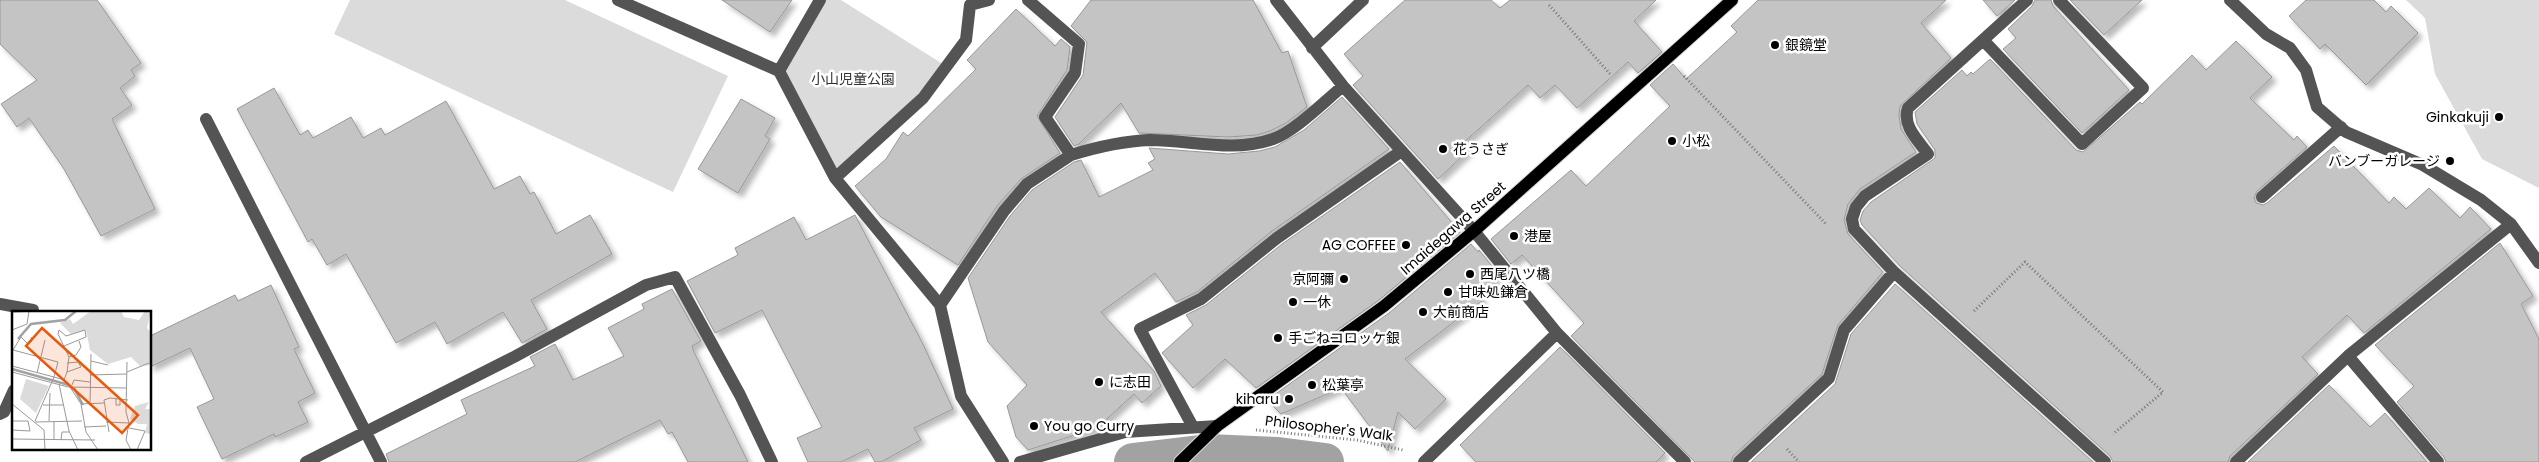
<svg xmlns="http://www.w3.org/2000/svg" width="2539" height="462" viewBox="0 0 2539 462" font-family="Poppins,'Noto Sans JP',sans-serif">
<defs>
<filter id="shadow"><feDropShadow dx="4.5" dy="4.5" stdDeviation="2.5" flood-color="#0004"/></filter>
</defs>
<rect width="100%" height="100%" fill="#fff"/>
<path fill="#dbdbdb" d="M350 0H565L728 76 673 192 334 34Z
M820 0H841L946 66 835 178 779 71Z
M2406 0H2539V188L2482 159 2435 74 2425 18Z"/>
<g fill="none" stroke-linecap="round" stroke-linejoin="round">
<path stroke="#a2a2a2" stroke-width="38" d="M1133 462 1208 453 1278 456 1325 462"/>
</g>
<path fill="#c4c4c4" stroke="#989898" filter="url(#shadow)" d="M0 0H97L141 63 131 70 135 76 120 88 132 105 112 119 155 209 101 236 64 169 29 118 17 127 1 104 37 80 0 44Z
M722 0H792L770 32Z
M1091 0H1253L1282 53 1288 51 1307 107 1286 123 1270 131 1257 135 1228 137 1139 133 1121 103 1079 144 1074 146 1055 117 1083 75 1087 42 1071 26Z
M1405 0H1491L1500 8 1510 0H1656L1634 21 1662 52 1638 73 1628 62 1577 108 1555 85 1540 98 1528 85 1462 144 1468 151 1438 179 1353 85 1363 76 1344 54Z
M1758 0H1946L1921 23 1951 58 1900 106 1899 115 1901 129 1916 152 1860 189 1848 204 1844 220 1848 234 1883 272 1838 325 1822 374 1733 456 1731 462H1695L1571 336 1584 323 1522 255 1511 264 1491 239 1571 170 1586 186 1670 106 1650 85 1673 64 1686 79 1737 32 1731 26Z
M1983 0H2015L1997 16Z
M2035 0H2051L2053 6 2129 90 2082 133 2003 49 2016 38 2008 29 2032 6Z
M2070 0H2142L2104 35Z
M2306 0H2374L2386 12 2391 6 2418 33 2366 85 2325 44 2320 49 2289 16Z
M1016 9 1055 46 1061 39 1070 47 1067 70 1037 116 1060 153 1021 179 997 206 958 265 881 217 855 186 886 159 903 132 908 136 976 69 967 60Z
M2236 41 2272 77 2250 98 2294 140 2297 136 2307 147 2257 191 2254 198 2256 203 2263 205 2267 203 2334 146 2389 203 2394 197 2406 209 2429 188 2460 218 2470 207 2491 229 2364 333 2347 315 2302 357 2318 374 2230 456 2228 462H2113L2110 456 1900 266 1862 225 1860 220 1863 211 1871 202 1935 158V150L1917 124 1915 112 1962 70 1967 76 1971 72 1973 74 1990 59 2076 150 2083 152 2140 102 2142 104 2192 55 2206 70Z
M274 88 300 135 308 130 313 138 351 117 363 138 381 128 385 135 446 101 494 189 520 176 530 194 534 192 556 234 590 215 612 254 531 300 547 329 522 343 503 312 447 344 435 322 396 343 346 254 327 265 312 239 308 242 237 109Z
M1342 97 1389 149 1272 231 1197 292 1176 302 1155 273 1101 312 1154 371 1161 386 1142 403 1134 394 1097 428 1028 450 1016 437 1007 406 1027 385 988 342 968 278 1010 216 1032 190 1074 162 1081 160 1099 197 1153 170 1148 163 1155 159 1149 148 1228 154 1259 151 1275 147 1304 130Z
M741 99 775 118 765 136 770 139 738 193 698 169Z
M1400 162 1460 232 1379 300 1256 388 1225 359 1193 388 1162 353 1193 325 1186 315 1206 305 1282 244Z
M855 215 922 342 953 409 914 428 921 440 881 462H875L868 449 841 462H808L797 438 822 427 762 310 715 333 687 281 738 255 735 248 794 217 806 240Z
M2500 243 2533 296 2521 304 2539 339V462H2446L2444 457 2397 402 2414 386 2375 345Z
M1471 244 1478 252 1479 250 1499 275 1478 294 1483 300 1405 359 1446 399 1415 429 1398 412 1388 451 1341 388 1281 414 1267 400 1389 313Z
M1895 284 2093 462H1751L1835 384 1851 334Z
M271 285 299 347 294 349 315 393 298 402 308 422 275 437 274 434 222 459 197 407 214 399 190 348 150 367V336L235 295 238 301Z
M672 289 701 341 692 346 694 352 748 462H688L672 432 668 434 660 420 575 462H389L386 454 467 414 461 400 535 366 530 357 555 344 573 380 624 356 608 328 644 309 642 304Z
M1560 347 1665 453 1656 462H1476L1460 445Z
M2329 385 2370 427 2385 413 2427 462H2248Z"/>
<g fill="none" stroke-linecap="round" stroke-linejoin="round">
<g stroke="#dbdbdb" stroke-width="14">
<path id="major" d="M1180 462 1217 426 1384 306 1474 231 1732 0"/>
</g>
<path stroke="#767676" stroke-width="3" stroke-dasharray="1 2.5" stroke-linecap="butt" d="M1549 5 1611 75
M1684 76 1827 225
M1974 311 2025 262 2163 392 2113 434
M1256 430 1357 440 1403 450
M1787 449 1799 462"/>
<path stroke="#545454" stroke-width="12" d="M618 0 779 71 835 178 940 305 961 396 1003 462
M1276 0 1343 86 1474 231 1557 333 1685 462
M2027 0 1908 108C1902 126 1918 140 1928 154L1865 196 1856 207 1852 219 1854 229 1894 272 2105 462
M2230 0 2266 34 2290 48 2306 70 2317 107 2346 132 2423 165 2481 200 2511 224 2539 263
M1984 41 2082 144 2143 88 2059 0
M1312 48 1363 0
M779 71 820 0
M206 119 381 462
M1071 155C1097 147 1123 141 1150 140 1190 140 1234 153 1273 139 1294 132 1325 101 1343 86
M835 178 923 98 966 40 970 5 989 0
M2262 197 2341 127
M0 304 33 310V312
M940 305 1004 211 1027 184 1071 155 1045 117 1075 73 1079 44 1028 0
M2348 356 2438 462
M0 414 4 412 14 390
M1193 427 1140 329 1201 299 1277 238 1400 152
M306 462 514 357 646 285 675 277 740 395 772 462
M1020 462 1125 432 1217 426
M1424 462 1557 333
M1739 462 1829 378 1844 330 1894 272
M2236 462 2348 356 2511 224"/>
<use href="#major" stroke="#000" stroke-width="12"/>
</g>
<g fill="#000" stroke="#fff" stroke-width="2">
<circle cx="1775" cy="45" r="5"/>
<circle cx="2499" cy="117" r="5"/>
<circle cx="1672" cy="141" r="5"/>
<circle cx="1443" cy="149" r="5"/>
<circle cx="2450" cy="161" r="5"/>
<circle cx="1514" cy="236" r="5"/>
<circle cx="1406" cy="245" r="5"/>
<circle cx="1470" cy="274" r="5"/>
<circle cx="1344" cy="279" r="5"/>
<circle cx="1448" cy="292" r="5"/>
<circle cx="1293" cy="302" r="5"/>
<circle cx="1423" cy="312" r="5"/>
<circle cx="1278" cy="338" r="5"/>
<circle cx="1099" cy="382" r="5"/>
<circle cx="1312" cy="385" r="5"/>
<circle cx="1289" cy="399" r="5"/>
<circle cx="1034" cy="426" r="5"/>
</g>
<g text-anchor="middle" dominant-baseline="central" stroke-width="5" stroke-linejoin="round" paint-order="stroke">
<g font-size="14" fill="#000" stroke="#fff" text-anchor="start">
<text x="1785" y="45">銀鏡堂</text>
<text x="2489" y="117" text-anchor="end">Ginkakuji</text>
<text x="1682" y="141">小松</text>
<text x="1453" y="149">花うさぎ</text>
<text x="2440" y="161" text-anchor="end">バンブーガレージ</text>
<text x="1524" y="236">港屋</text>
<text x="1396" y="245" text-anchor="end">AG COFFEE</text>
<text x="1480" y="274">西尾八ツ橋</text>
<text x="1334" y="279" text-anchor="end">京阿彌</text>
<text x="1458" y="292">甘味処鎌倉</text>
<text x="1303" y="302">一休</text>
<text x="1433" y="312">大前商店</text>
<text x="1288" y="338">手ごねコロッケ銀</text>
<text x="1109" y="382">に志田</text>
<text x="1322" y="385">松葉亭</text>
<text x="1279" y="399" text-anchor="end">kiharu</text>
<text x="1044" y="426">You go Curry</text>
</g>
<g font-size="14" fill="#323232" stroke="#fff">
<text x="853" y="79">小山児童公園</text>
</g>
<g font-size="14" fill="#000" stroke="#fff">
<text transform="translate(1453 228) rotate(-41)">Imaidegawa Street</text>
<text transform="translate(1329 428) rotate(7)">Philosopher's Walk</text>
</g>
</g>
<g transform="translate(12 311)">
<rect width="139" height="139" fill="#fff"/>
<path d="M79 0H109L112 6 127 9 133 0H139L135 17 139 22V54L128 55 119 46 96 53 78 39 74 19 59 23 48 12 58 8 61 13ZM14 68 37 75 24 102 8 88ZM137 91 133 98H139V123L133 122 135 113H126L118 108 123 95Z" fill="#dbdbdb"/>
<path fill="none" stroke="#a2a2a2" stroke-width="2.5" d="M6 28 19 13 53 9 64 0M0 58 57 74M62 77 71 94"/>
<path fill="none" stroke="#999" stroke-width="1" d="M0 1 25 0M0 19 15 13 17 0M57 46 64 44 69 36 67 30M79 50 96 54M115 51 114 101 117 112 114 129 119 139M0 55 42 66 46 51 1 39 9 26 16 33 20 30 19 26M0 61 56 76 115 77M55 61 69 56 66 51 55 52M115 61 137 52M25 62 33 29M78 64 115 63M47 73 57 120 66 139M60 74 62 69 78 71M58 76 69 93 74 121 86 139M104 87V94H108V87M0 93 32 119 33 139M69 93 92 92M31 94H51M78 94 79 43M0 110H16L18 120 0 119M23 110 42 66 52 69 55 61 57 46 46 23 47 19 54 25 73 19 74 26 52 35M37 110 38 82M23 111 70 110M94 111 117 112M72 116 94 115M117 117 133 120 125 139M97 121 92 89 98 87 116 89M0 128 83 129M42 129V110M49 129 50 121H57M0 139V94"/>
<path fill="#e8590c" fill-opacity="0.15" stroke="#e8590c" stroke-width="2.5" d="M30 17 126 104 110 122 14 35Z"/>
<rect width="139" height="139" fill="none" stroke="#000" stroke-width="2.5"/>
</g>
</svg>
